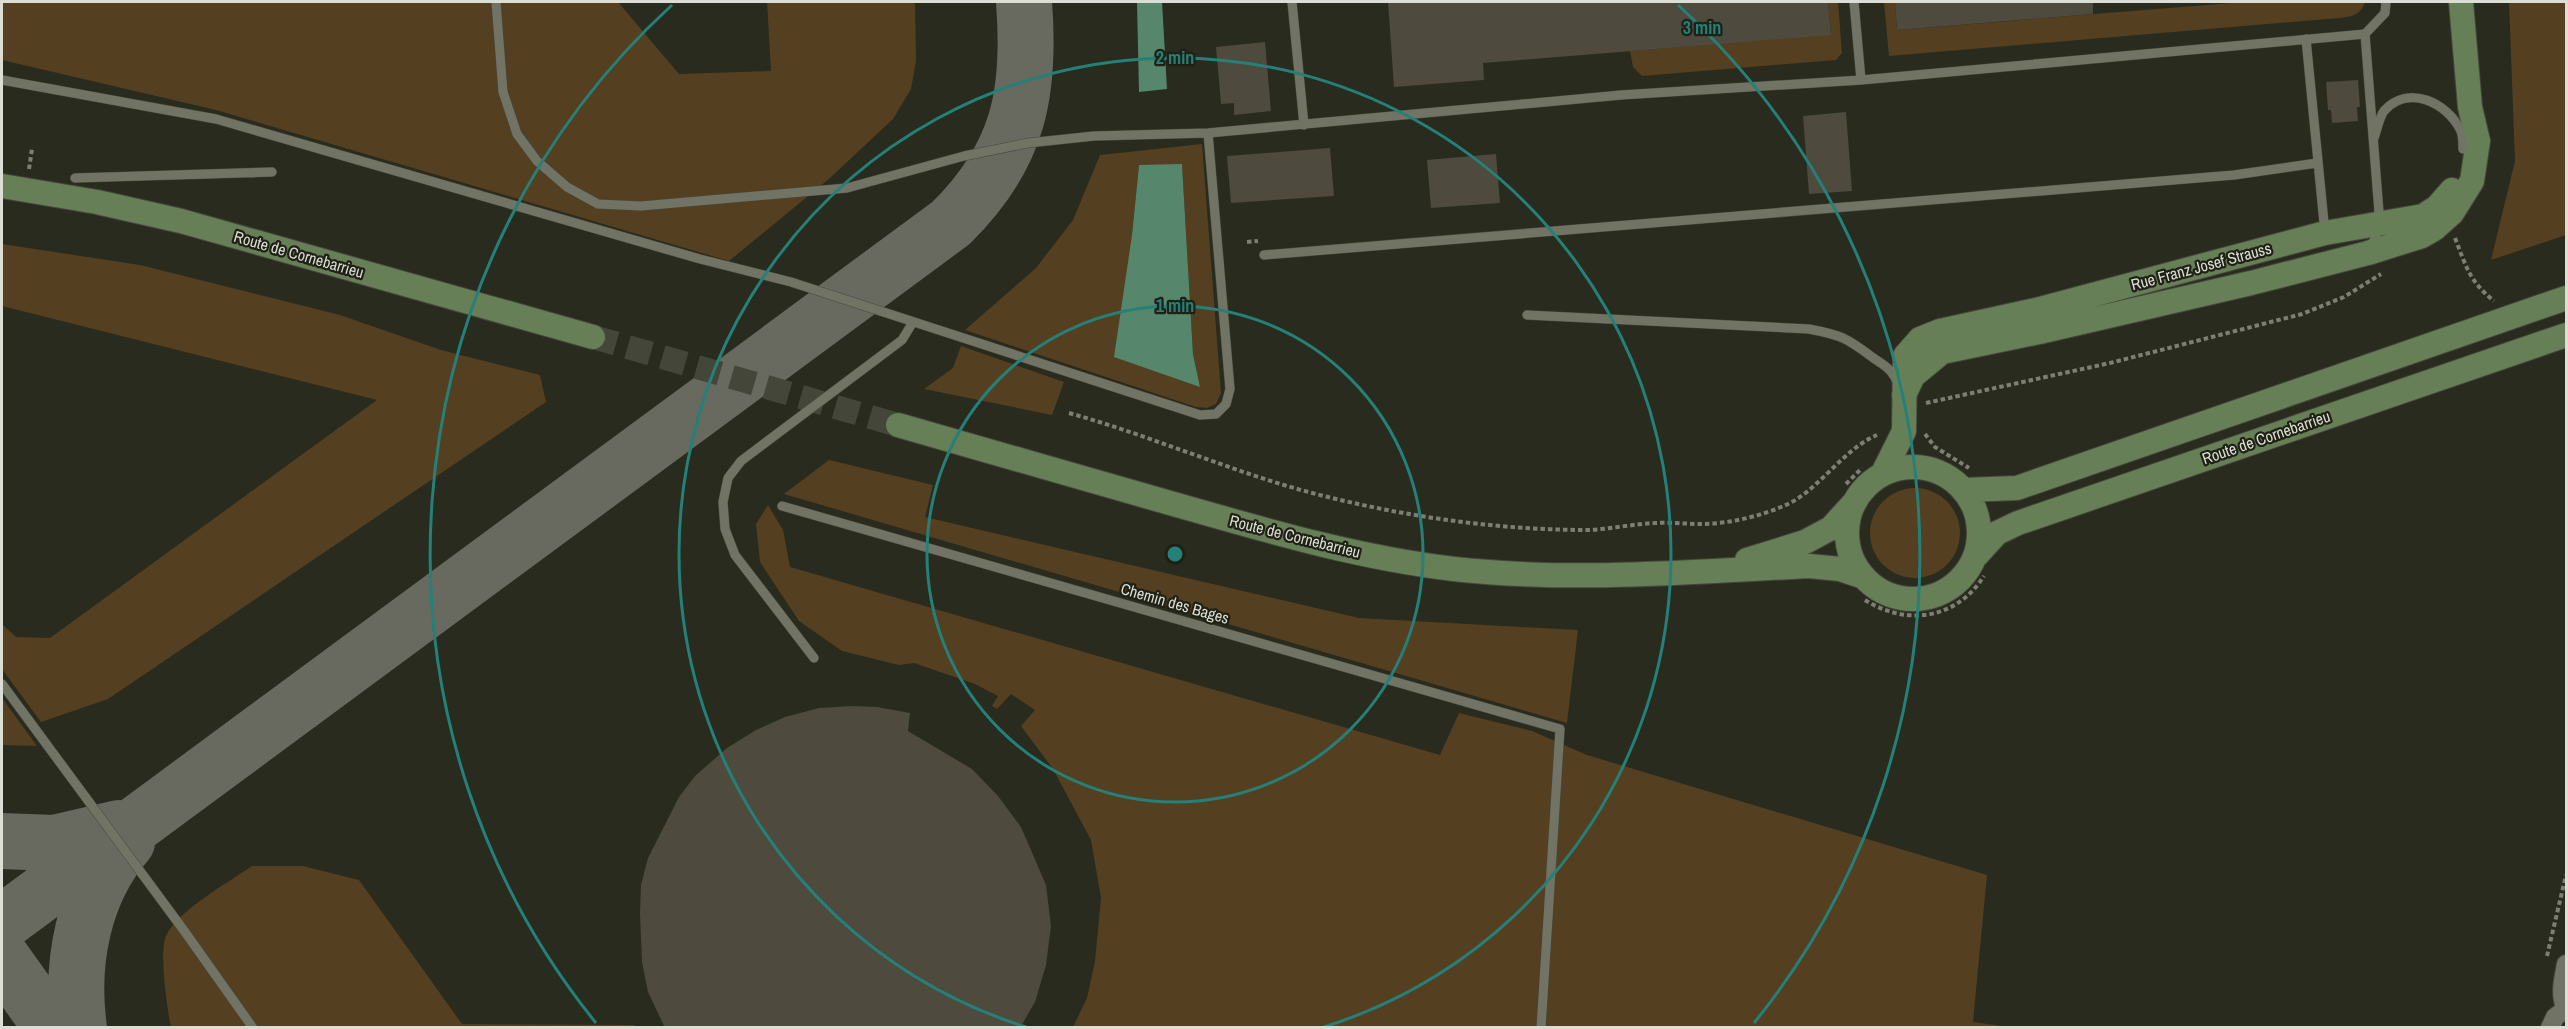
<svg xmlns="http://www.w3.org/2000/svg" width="2568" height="1029" viewBox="0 0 2568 1029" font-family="'Archivo Narrow',sans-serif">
<rect width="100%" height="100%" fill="#282b1e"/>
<path fill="#553f21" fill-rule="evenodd" d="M2 2H618L679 74 771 71 767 2H915L916 61 911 89 893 119 830 178 729 261 216 110 2 60Z
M1828 2H1838L1842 53 1836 60 1642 76 1633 67 1630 51 1831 34Z
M1884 2H1895L1897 30 2244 2H2365C2361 15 2351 17 2339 18L1889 56Z
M2509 2H2566V235L2491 260 2515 161Z
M1202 144 1221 393 1216 404 1207 408 1196 407 965 330 1036 268 1073 220 1100 155ZM1139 165H1182L1193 354 1200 387 1132 235Z
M2 244 140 265 340 315 441 350 540 375 546 402 108 699 41 722 2 669V624L16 637 50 638 377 400 2 306Z
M961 346 1064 382 1052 415 924 389 953 368Z
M829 460 933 485 925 517 1359 618 1578 630 1567 723 784 494Z
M1870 533a45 45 0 1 1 90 0a45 45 0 1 1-90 0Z
M768 505 783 530 790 567 1440 755 1459 713 1532 731 1587 755 1987 875 1973 1022 2010 1027H1073L1087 998 1095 961 1101 898 1091 840 1053 769 1021 726 1035 710 1011 694 997 709 992 706 998 696 975 684 914 663 899 665 842 651 799 621 760 562 756 524Z
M2 698 37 746 2 745Z
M252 866H303L359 880 462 1024 634 1025 636 1027H171C167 1009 159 952 166 936 177 911 229 882 252 866Z"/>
<path fill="#56866c" d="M1137 2H1162L1167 89 1139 92Z
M1182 164 1193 354 1200 387 1114 357 1132 235 1139 165Z"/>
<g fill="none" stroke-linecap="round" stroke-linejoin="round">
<path stroke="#686a5f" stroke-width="56" d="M2 841 54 843 119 828
M2 923 951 223C1019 156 1031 93 1024 2
M2 958 52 1028
M79 1028C70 963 83 892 127 842"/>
</g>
<path fill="#4e4a3d" d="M1388 2H1828L1831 35 1483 63 1484 80 1394 87Z
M1895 2H2093V14L1897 30Z
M1265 42 1271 111 1234 115V103L1221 104 1216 47Z
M2358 80 2360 107H2357L2358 121 2332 123 2331 110H2328L2326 82Z
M1846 112 1852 191 1809 194 1803 116Z
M1330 148 1334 196 1231 203 1227 156Z
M1496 154 1500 203 1431 208 1427 160Z
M851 706 877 707 910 713 908 731 972 769 998 796 1021 827 1046 885 1051 926 1046 965 1035 1002 1020 1028H665L648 992 642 962 640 913 641 885 648 858 679 797 695 776 727 748 756 730 785 717 819 708Z"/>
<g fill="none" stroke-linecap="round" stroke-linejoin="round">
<path stroke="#434639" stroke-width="24" stroke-dasharray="24 12" stroke-linecap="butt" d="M593 337 898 425"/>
<g stroke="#46483d" stroke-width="10">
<path id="lane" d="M496 2 503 92 517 134 537 161 567 187 598 204 641 206 847 188 964 156 1028 143 1094 136 1208 133 1621 95 1861 80 2365 34 2385 13 2386 2
M1292 2 1304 125
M1854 2 1861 80
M2365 34 2380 225 2371 248
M2306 39 2325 233
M2 80 216 119 700 259 791 282 1200 415 1216 414 1226 404 1230 389 1208 133
M2374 138C2377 130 2379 118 2384 111 2408 84 2447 102 2461 131 2463 136 2463 144 2463 149
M75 178 272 172
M1264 255 2234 175 2317 163
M1527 315 1809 329C1841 335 1847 338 1872 357 1886 367 1890 367 1898 383
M782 506 1560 729 1541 1028
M814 658 735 555 725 529 723 502 728 478 741 461 902 340 913 322
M2 684 185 932 253 1028"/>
</g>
<g stroke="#46483d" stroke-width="20">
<path id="street" d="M2566 964C2563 980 2559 994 2566 1010
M2550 1028 2555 1017 2566 1009"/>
</g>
<g stroke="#46483d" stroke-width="26">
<path id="secondary" d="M2 186 97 202 181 221 593 337
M1904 395 1913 376 1942 352 2039 332 2251 283 2368 253 2422 236 2434 229 2452 213 2472 181 2478 141 2470 107 2461 2
M898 425C991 452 1084 478 1177 505 1268 531 1359 558 1454 569 1573 582 1691 572 1809 566L1840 569 1864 577
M1847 533a66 66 0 1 1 132 0a66 66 0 1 1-132 0Z
M1883 473 1904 431 1905 356 1920 339 1940 331 2036 310 2325 233 2423 216 2437 207 2452 190
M1964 490 2017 488 2566 298
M1976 556 1997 533 2018 523 2566 335
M1747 560 1805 542 1831 528 1852 505"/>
</g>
<path stroke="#7d7f74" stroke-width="4" stroke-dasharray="4.5 3" stroke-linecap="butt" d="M29 169 32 149
M2455 238C2466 266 2469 281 2494 301
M1247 242 1258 241
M1926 403 2110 363 2302 314 2344 297 2381 274
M1069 413C1148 435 1223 468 1301 490 1393 515 1492 530 1588 530 1611 529 1633 524 1655 523 1670 522 1685 524 1700 524 1729 524 1762 516 1788 504 1821 488 1842 450 1877 435
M1925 434 1935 447 1969 468
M1846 484 1862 468
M1865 600C1906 626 1956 620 1984 576
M2547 956 2566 875"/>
<use href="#lane" stroke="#717465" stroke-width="9"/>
<use href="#street" stroke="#717465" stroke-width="18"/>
<use href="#secondary" stroke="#677f56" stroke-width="24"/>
</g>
<g fill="none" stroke="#248078" stroke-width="3">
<circle cx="1175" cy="554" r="248"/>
<path d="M1026 1027A496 496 0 1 1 1324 1027"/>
<path d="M596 1023A745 745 0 0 1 672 5M1678 5A745 745 0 0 1 1754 1023"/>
</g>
<g text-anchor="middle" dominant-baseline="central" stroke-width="4.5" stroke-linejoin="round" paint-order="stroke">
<g font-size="16" fill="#dcddd5" stroke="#1f2115">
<text transform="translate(299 254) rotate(16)">Route de Cornebarrieu</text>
<text transform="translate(2201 266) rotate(-15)">Rue Franz Josef Strauss</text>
<text transform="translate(2266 437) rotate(-19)">Route de Cornebarrieu</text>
<text transform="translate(1295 536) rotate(14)">Route de Cornebarrieu</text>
<text transform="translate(1175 603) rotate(16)">Chemin des Bages</text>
</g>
</g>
<circle cx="1175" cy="554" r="9" fill="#248078" stroke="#1f2115" stroke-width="3"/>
<g font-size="18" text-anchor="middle" font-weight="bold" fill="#248078" stroke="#1f2115" stroke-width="4.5" stroke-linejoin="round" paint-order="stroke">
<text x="1702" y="34">3 min</text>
<text x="1175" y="64">2 min</text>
<text x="1175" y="312">1 min</text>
</g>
<rect width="2568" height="1029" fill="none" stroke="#dcddd5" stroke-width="6"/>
</svg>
